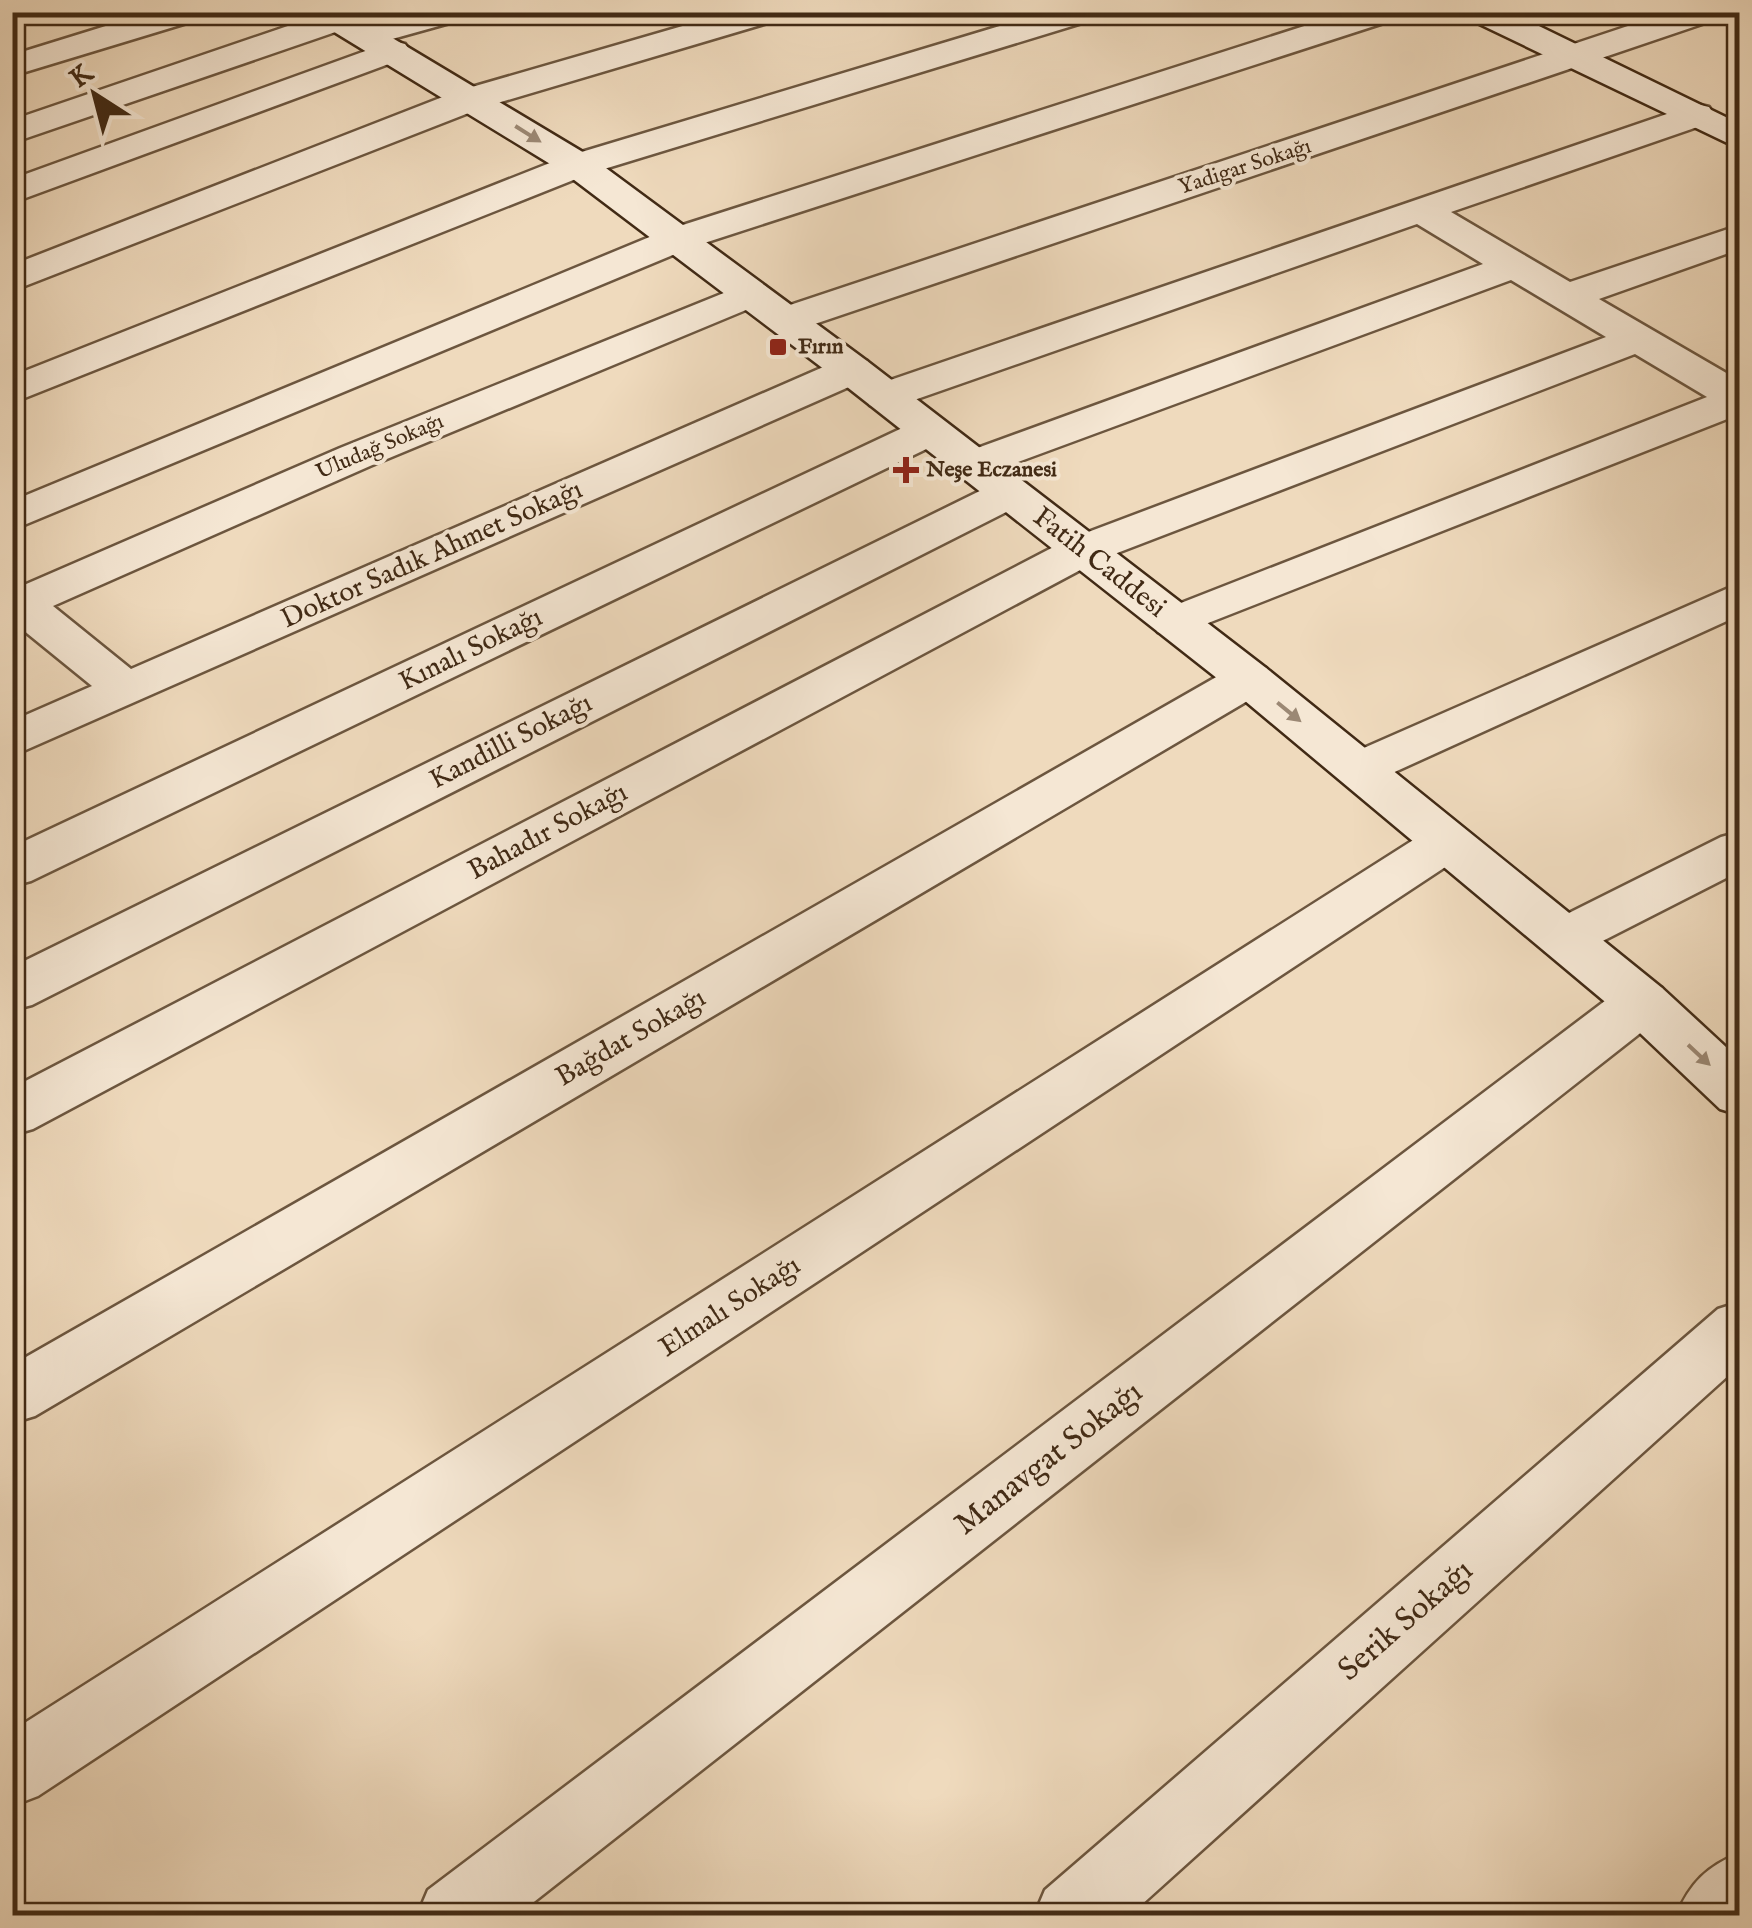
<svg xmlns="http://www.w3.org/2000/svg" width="1752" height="1928" viewBox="0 0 1752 1928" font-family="'IM FELL English',serif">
<rect width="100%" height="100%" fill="#efdabd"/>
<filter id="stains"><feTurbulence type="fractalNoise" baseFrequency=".002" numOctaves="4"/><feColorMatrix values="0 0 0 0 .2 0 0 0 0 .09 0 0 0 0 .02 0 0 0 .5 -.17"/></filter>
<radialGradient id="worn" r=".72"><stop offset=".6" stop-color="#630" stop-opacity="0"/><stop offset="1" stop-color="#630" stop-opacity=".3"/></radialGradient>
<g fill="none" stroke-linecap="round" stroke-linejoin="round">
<g stroke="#6c563f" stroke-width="5">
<path id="street" d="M151 12H204L200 19 12 76V55Z
M413 12H468L464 19 367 46 355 43 350 36 355 29Z
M731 12H785L781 19 484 107 12 291V265L458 91Z
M1046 12H1099L1095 19 591 173 12 403V376L565 157Z
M1348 12H1400L1396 19 692 247 12 530V501L664 231Z
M1670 12H1721L1717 19 800 329 786 332 772 329 766 320 772 311Z
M326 13H350L355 20 350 27 12 143V120Z
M393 41 405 44 410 51 405 58 12 203V179Z
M1696 104 1709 107 1714 115 1709 123 1451 212 1570 282 1740 225V249L1599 299 1740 381V414L1175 636 1158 632 1151 622 1158 612 1707 397 1635 354 1099 560 33 1129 12 1135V1088L1067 540 1606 337 1511 280 988 473 973 477 958 473 951 464 958 455 1483 264 1417 224 900 405 885 409 870 405 864 396 870 387Z
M751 282 765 286 771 294 765 302 370 466 53 606 131 669 837 361 852 358 867 361 873 370 867 379 12 756V721L92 686 12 621V582L24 585 340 448Z
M930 418 945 422 951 431 945 440 31 881 12 886V847L915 422Z
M1010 480 1026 484 1032 493 1026 502 32 1005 12 1010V967L994 484Z
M1740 583V615L1377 780 1359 785 1341 780 1334 769 1341 758Z
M1249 664 1266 668 1273 679 1266 690 35 1416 12 1423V1365L1232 668Z
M1447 825 1465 830 1473 842 1465 854 38 1796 12 1806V1731L1429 830Z
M1740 832V871L1583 951 1564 957 1545 951 1537 938 1545 925 1721 837Z
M1642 982 1662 988 1670 1002 1662 1016 516 1916H417L428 1890 1622 988Z
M1740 1302V1365L1129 1916H1034L1045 1890 1718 1309Z
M1740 1853V1916H1676C1690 1883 1707 1866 1740 1853Z"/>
</g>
<g stroke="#412a15" stroke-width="5">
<path id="secondary" d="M309 12H349L591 157 867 361 1266 668 1662 988 1740 1060V1115L1720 1109 1622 1016 1232 690 837 379 565 173 313 19Z
M1465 12H1510L1740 124V149L1469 19Z"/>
</g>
<use href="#street" fill="#f5e7d4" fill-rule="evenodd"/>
<use href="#secondary" fill="#f5e7d4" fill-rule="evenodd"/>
</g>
<defs><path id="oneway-solid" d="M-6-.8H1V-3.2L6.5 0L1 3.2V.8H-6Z" transform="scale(2.5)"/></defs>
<g fill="#9b8874">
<use href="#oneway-solid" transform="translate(528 134) rotate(32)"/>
<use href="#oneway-solid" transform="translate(1289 712) rotate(39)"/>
<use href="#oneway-solid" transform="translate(1699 1055) rotate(43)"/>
</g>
<g fill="#8f2418" stroke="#f5e7d4" stroke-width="4">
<rect x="768" y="337" width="20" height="20" rx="5"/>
<path d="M901 455h10v10h10v10h-10v10h-10v-10h-10v-10h10z"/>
</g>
<g text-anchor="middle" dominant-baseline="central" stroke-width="8" stroke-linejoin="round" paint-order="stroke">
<g font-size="22" fill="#412a15" stroke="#f5e7d4">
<text transform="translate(1245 167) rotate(-18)">Yadigar Sokağı</text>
<text transform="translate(380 447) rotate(-23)">Uludağ Sokağı</text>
</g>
<g font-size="22" font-weight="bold" fill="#412a15" stroke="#f5e7d4" text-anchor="start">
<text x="798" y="347">Fırın</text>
<text x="926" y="470">Neşe Eczanesi</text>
</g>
<g font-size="28" fill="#412a15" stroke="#f5e7d4">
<text transform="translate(432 555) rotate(-24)">Doktor Sadık Ahmet Sokağı</text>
<text transform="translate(1099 563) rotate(38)">Fatih Caddesi</text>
<text transform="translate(471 650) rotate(-26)">Kınalı Sokağı</text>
<text transform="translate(511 742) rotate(-27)">Kandilli Sokağı</text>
<text transform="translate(548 832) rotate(-28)">Bahadır Sokağı</text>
<text transform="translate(631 1038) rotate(-30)">Bağdat Sokağı</text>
<text transform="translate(730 1307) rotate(-33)">Elmalı Sokağı</text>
</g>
<g font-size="32" fill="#412a15" stroke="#f5e7d4">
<text transform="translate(1049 1459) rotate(-38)">Manavgat Sokağı</text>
<text transform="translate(1406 1621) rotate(-41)">Serik Sokağı</text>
</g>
</g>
<rect width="1752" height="1928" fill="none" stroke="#efdabd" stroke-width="50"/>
<rect x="15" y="15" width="1722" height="1898" fill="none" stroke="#412a15" stroke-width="5"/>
<rect x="25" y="25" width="1702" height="1878" fill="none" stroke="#412a15" stroke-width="2.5"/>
<g transform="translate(95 95) rotate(324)" stroke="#f5e7d4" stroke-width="8" paint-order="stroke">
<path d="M0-8L18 38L0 25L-18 38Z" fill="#412a15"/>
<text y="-15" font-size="28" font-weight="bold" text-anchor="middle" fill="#412a15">K</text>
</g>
<rect width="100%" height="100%" filter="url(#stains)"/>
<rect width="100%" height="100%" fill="url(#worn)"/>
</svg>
